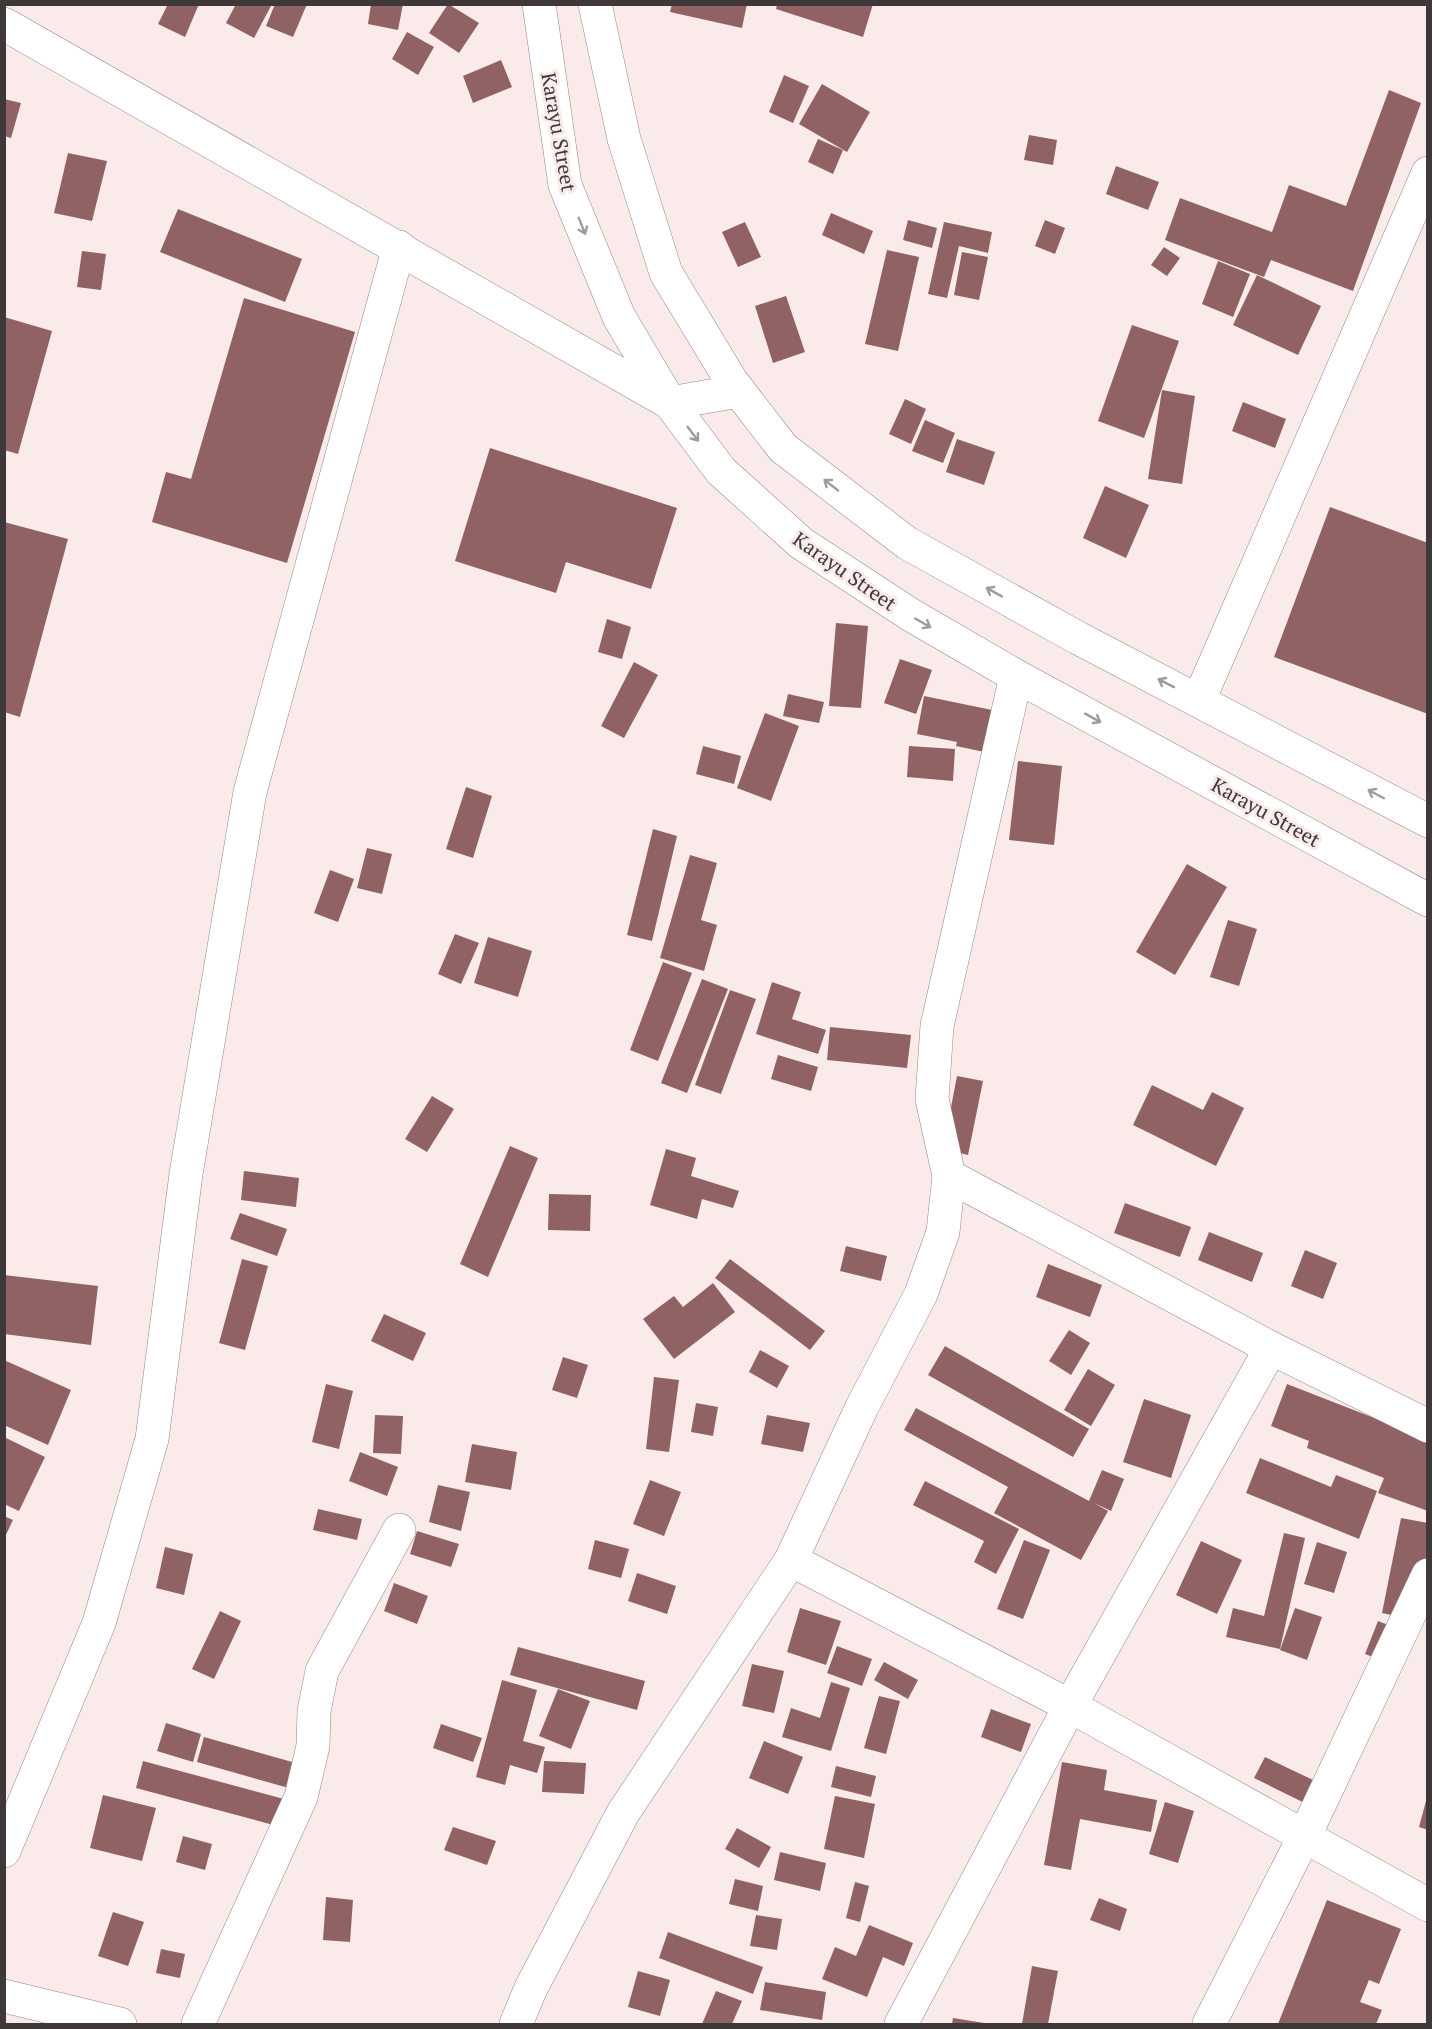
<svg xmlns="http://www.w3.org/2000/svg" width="1432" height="2029" viewBox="0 0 1432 2029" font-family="'PT Serif',serif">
<rect width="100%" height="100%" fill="#faeaea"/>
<path fill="#916263" d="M168 4H199L185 37 158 24Z
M236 4H272L254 38 226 23Z
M275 4H307L293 37 266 26Z
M371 4H403L398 30 368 24Z
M448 4 479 23 459 53 429 33Z
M672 4H747L742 28 670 12Z
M777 4H873L863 37 776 9Z
M407 32 434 47 418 75 392 59Z
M501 60 512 87 473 103 463 76Z
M784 75 809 86 793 123 769 112Z
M822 84 870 112 847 152 799 124Z
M1389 90 1421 103 1353 291 1271 260 1264 277 1165 240 1180 198 1272 232 1289 185 1346 206Z
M4 99 21 103 11 138 4 136Z
M1029 135 1057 140 1053 165 1024 160Z
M818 139 843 150 833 174 808 162Z
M68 153 107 161 92 221 54 213Z
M1116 166 1159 182 1148 210 1106 194Z
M178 209 302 259 285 302 160 252Z
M831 213 873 231 864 254 822 235Z
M908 220 937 228 932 248 903 240Z
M1045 220 1065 228 1055 254 1035 246Z
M745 222 761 257 738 267 722 232Z
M944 222 992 232 988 253 959 246 947 298 928 294Z
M1164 247 1180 258 1167 276 1151 265Z
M887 250 919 257 898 351 865 344Z
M82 251 106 254 101 290 77 287Z
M962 252 988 257 979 300 954 295Z
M1218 261 1250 274 1233 317 1202 304Z
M1257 275 1321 306 1298 355 1233 325Z
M786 296 805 352 773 363 755 306Z
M244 298 355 332 287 563 152 522 166 472 191 479Z
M4 317 52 331 18 454 4 450Z
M1132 325 1179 341 1144 438 1098 421Z
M1162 390 1195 396 1182 484 1148 479Z
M905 399 926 409 911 444 889 434Z
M1243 402 1286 419 1275 448 1232 431Z
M925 420 955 433 943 463 912 451Z
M957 439 995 452 984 485 946 472Z
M490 448 677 508 651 589 566 562 556 593 455 561Z
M1105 486 1149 505 1126 558 1083 538Z
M1330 507 1428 543V714L1274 657Z
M4 522 68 539 20 717 4 712Z
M607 619 631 627 622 659 598 652Z
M836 623 868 626 861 708 829 706Z
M900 659 932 670 916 714 884 703Z
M634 662 658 675 624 738 601 726Z
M788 694 824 702 819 723 783 716Z
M924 696 997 711 989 753 956 746 957 742 917 734Z
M765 713 799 726 771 801 737 788Z
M703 746 741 756 734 784 696 774Z
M909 746 955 749 953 781 907 777Z
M1018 761 1062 766 1054 845 1009 840Z
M466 787 492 796 473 858 446 849Z
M653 829 677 836 652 941 627 935Z
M367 848 392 854 382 894 357 888Z
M690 855 717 863 701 920 717 925 704 971 660 958Z
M1187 864 1227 887 1175 975 1136 952Z
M330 870 354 879 338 922 314 913Z
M1228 920 1257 929 1239 986 1210 977Z
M455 934 479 943 461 984 438 974Z
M488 937 532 951 518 997 474 983Z
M663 962 692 973 658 1061 630 1050Z
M702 979 728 989 687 1093 661 1083Z
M772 982 801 992 792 1019 826 1030 818 1054 756 1034Z
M730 990 756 999 721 1094 695 1085Z
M830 1027 911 1035 907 1068 827 1060Z
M778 1055 818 1067 811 1091 771 1079Z
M957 1076 983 1081 968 1155 943 1149Z
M1152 1085 1203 1110 1212 1092 1244 1108 1216 1166 1133 1125Z
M432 1096 454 1109 427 1152 405 1139Z
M510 1146 538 1158 488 1277 460 1264Z
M666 1149 696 1158 691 1176 739 1191 733 1208 702 1199 697 1219 650 1205Z
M244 1171 299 1178 296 1207 241 1200Z
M549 1194 591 1195 590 1231 548 1230Z
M1125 1203 1191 1227 1180 1257 1114 1233Z
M240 1213 287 1229 277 1256 230 1239Z
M1209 1232 1263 1253 1252 1282 1198 1260Z
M846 1246 887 1256 881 1281 840 1271Z
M1305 1250 1337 1263 1323 1299 1291 1286Z
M242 1259 268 1266 245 1350 219 1343Z
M730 1259 825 1331 810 1350 715 1278Z
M1048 1264 1102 1285 1090 1317 1036 1297Z
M4 1275 98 1286 91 1345 4 1334Z
M713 1283 735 1312 674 1359 643 1319 674 1296 683 1307Z
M384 1314 426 1333 413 1361 371 1341Z
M1069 1330 1090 1343 1071 1375 1049 1361Z
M945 1346 1089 1429 1073 1457 928 1375Z
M760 1350 789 1366 777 1388 749 1372Z
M563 1357 588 1365 577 1398 552 1390Z
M4 1360 71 1390 48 1445 4 1425Z
M1088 1369 1115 1385 1091 1426 1064 1410Z
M654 1377 679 1380 669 1452 646 1449Z
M326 1384 353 1391 339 1449 312 1442Z
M1287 1384 1428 1439V1511L1378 1493 1384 1478 1307 1448 1309 1441 1271 1426Z
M1144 1399 1191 1415 1171 1478 1123 1462Z
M696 1403 718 1407 713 1436 691 1432Z
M916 1408 1089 1501 1102 1470 1124 1479 1111 1511 1094 1503 1108 1511 1081 1560 994 1513 1008 1487 904 1430Z
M375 1415 403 1416 401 1454 373 1453Z
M767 1415 810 1423 803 1452 761 1444Z
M4 1437 45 1457 19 1511 4 1504Z
M472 1444 517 1452 511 1490 465 1482Z
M360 1452 398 1467 387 1496 349 1481Z
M1260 1458 1331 1487 1336 1475 1377 1491 1359 1539 1246 1493Z
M650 1480 681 1492 664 1536 633 1524Z
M925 1481 1019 1529 996 1574 974 1562 984 1541 913 1505Z
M438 1485 470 1492 461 1531 429 1522Z
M318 1509 362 1519 357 1540 313 1530Z
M4 1516 13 1520 4 1539Z
M1401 1518 1428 1523V1591L1421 1621 1382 1613Z
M417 1531 459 1544 451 1567 410 1554Z
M1284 1533 1305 1538 1280 1649 1226 1637 1233 1608 1264 1616Z
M595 1540 629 1549 621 1578 588 1569Z
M1024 1540 1050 1550 1023 1619 997 1609Z
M1201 1541 1242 1560 1217 1614 1176 1595Z
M1317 1542 1347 1552 1334 1593 1304 1584Z
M165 1547 193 1554 184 1595 156 1588Z
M637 1573 676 1586 667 1614 628 1601Z
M394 1583 428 1596 417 1624 384 1611Z
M800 1608 841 1621 826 1665 787 1652Z
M1295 1608 1322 1617 1307 1660 1280 1650Z
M220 1611 241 1621 214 1679 192 1669Z
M1378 1621 1404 1631 1392 1664 1365 1654Z
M837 1646 872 1659 862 1686 827 1673Z
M518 1647 645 1681 637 1710 510 1675Z
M884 1662 918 1680 908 1699 874 1680Z
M752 1664 784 1671 774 1713 742 1706Z
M502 1680 537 1690 523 1741 545 1747 537 1773 510 1765 505 1785 476 1777Z
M831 1682 850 1688 831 1751 782 1737 791 1708 820 1718Z
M558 1689 590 1701 571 1749 539 1736Z
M879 1696 900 1701 886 1754 864 1748Z
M991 1709 1031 1724 1021 1752 981 1737Z
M166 1723 201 1734 193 1762 157 1751Z
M441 1724 482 1738 473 1762 433 1748Z
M204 1737 310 1767 303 1792 197 1762Z
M764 1741 803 1757 788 1794 749 1778Z
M1265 1757 1336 1791 1325 1813 1254 1778Z
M143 1761 284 1799 277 1826 136 1788Z
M544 1761 586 1763 584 1794 542 1792Z
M1062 1762 1107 1770 1104 1790 1157 1800 1151 1832 1080 1819 1071 1870 1044 1865Z
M836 1766 876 1776 871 1797 831 1787Z
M103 1795 156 1808 142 1861 90 1848Z
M835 1796 875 1804 864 1858 824 1849Z
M1427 1797H1428V1830L1419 1827Z
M1165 1802 1194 1811 1178 1863 1149 1854Z
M453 1827 496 1841 487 1865 444 1850Z
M737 1828 771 1847 759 1868 725 1849Z
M183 1836 212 1844 205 1870 176 1862Z
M780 1852 826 1863 820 1891 774 1880Z
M735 1879 763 1886 758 1911 729 1904Z
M855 1882 869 1886 860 1922 846 1918Z
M326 1897 353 1900 350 1942 323 1940Z
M1099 1898 1127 1909 1120 1931 1090 1920Z
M1327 1900 1401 1929 1379 1984 1369 1980 1360 2002 1382 2010 1376 2024H1278Z
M113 1912 144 1922 128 1966 98 1956Z
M756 1915 782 1919 777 1950 750 1946Z
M869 1925 913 1943 904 1966 883 1957 867 1997 822 1979 835 1947 856 1956Z
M668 1932 763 1967 753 1994 659 1958Z
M161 1949 185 1954 180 1978 156 1973Z
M1032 1966 1058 1971 1048 2024H1022Z
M638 1971 670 1980 660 2016 628 2007Z
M765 1982 826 1992 822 2020 760 2010Z
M716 1991 742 2001 732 2024H702Z
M953 2018 984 2023V2024H952Z"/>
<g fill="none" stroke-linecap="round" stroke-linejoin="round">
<g stroke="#958786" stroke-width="34">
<path id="minor" d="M4 24 670 403 739 391
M1199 700 1428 173
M949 1176 1271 1348 1428 1426
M791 1560 1070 1706 1428 1905
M4 1851 99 1623 152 1439 186 1174 250 792 399 247
M4 1996 120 2024
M198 2024 301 1797 313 1746 314 1711 322 1671 399 1530
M516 2024 531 1988 623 1813 791 1560 862 1407 921 1294 943 1232 949 1176 932 1099 937 1026 1016 676
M901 2024 1070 1706 1271 1348
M1209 2024 1305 1835 1428 1575"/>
</g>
<g stroke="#958786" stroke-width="34">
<path id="major" d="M539 4 565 185 619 317 670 403 721 471 801 543 911 615 1016 676 1428 900
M595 4 624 139 666 273 732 382 783 448 907 543 1078 638 1428 821"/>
</g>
<use href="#minor" stroke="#fff" stroke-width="33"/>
<use href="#major" stroke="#fff" stroke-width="33"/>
</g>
<defs><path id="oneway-shaft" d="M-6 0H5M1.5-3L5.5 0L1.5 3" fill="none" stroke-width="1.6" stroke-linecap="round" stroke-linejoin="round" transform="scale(1.5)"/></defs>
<g stroke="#9e9c9c">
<use href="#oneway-shaft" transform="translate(582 226) rotate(68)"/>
<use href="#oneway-shaft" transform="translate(693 434) rotate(53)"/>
<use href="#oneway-shaft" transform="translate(831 485) rotate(-142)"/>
<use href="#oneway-shaft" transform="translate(994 592) rotate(-151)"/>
<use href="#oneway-shaft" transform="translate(923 623) rotate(30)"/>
<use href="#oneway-shaft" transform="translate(1166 683) rotate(-153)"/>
<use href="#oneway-shaft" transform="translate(1093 718) rotate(29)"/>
<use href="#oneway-shaft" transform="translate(1376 794) rotate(-152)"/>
</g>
<g text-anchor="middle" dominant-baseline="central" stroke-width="6" stroke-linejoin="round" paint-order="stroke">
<g font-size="20" fill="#3e3838" stroke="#faeaea">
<text transform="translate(559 132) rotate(80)">Karayu Street</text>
<text transform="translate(845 571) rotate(35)">Karayu Street</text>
<text transform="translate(1266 812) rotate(29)">Karayu Street</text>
</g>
</g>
<rect width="1432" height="2029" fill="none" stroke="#3e3838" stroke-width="12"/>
</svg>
